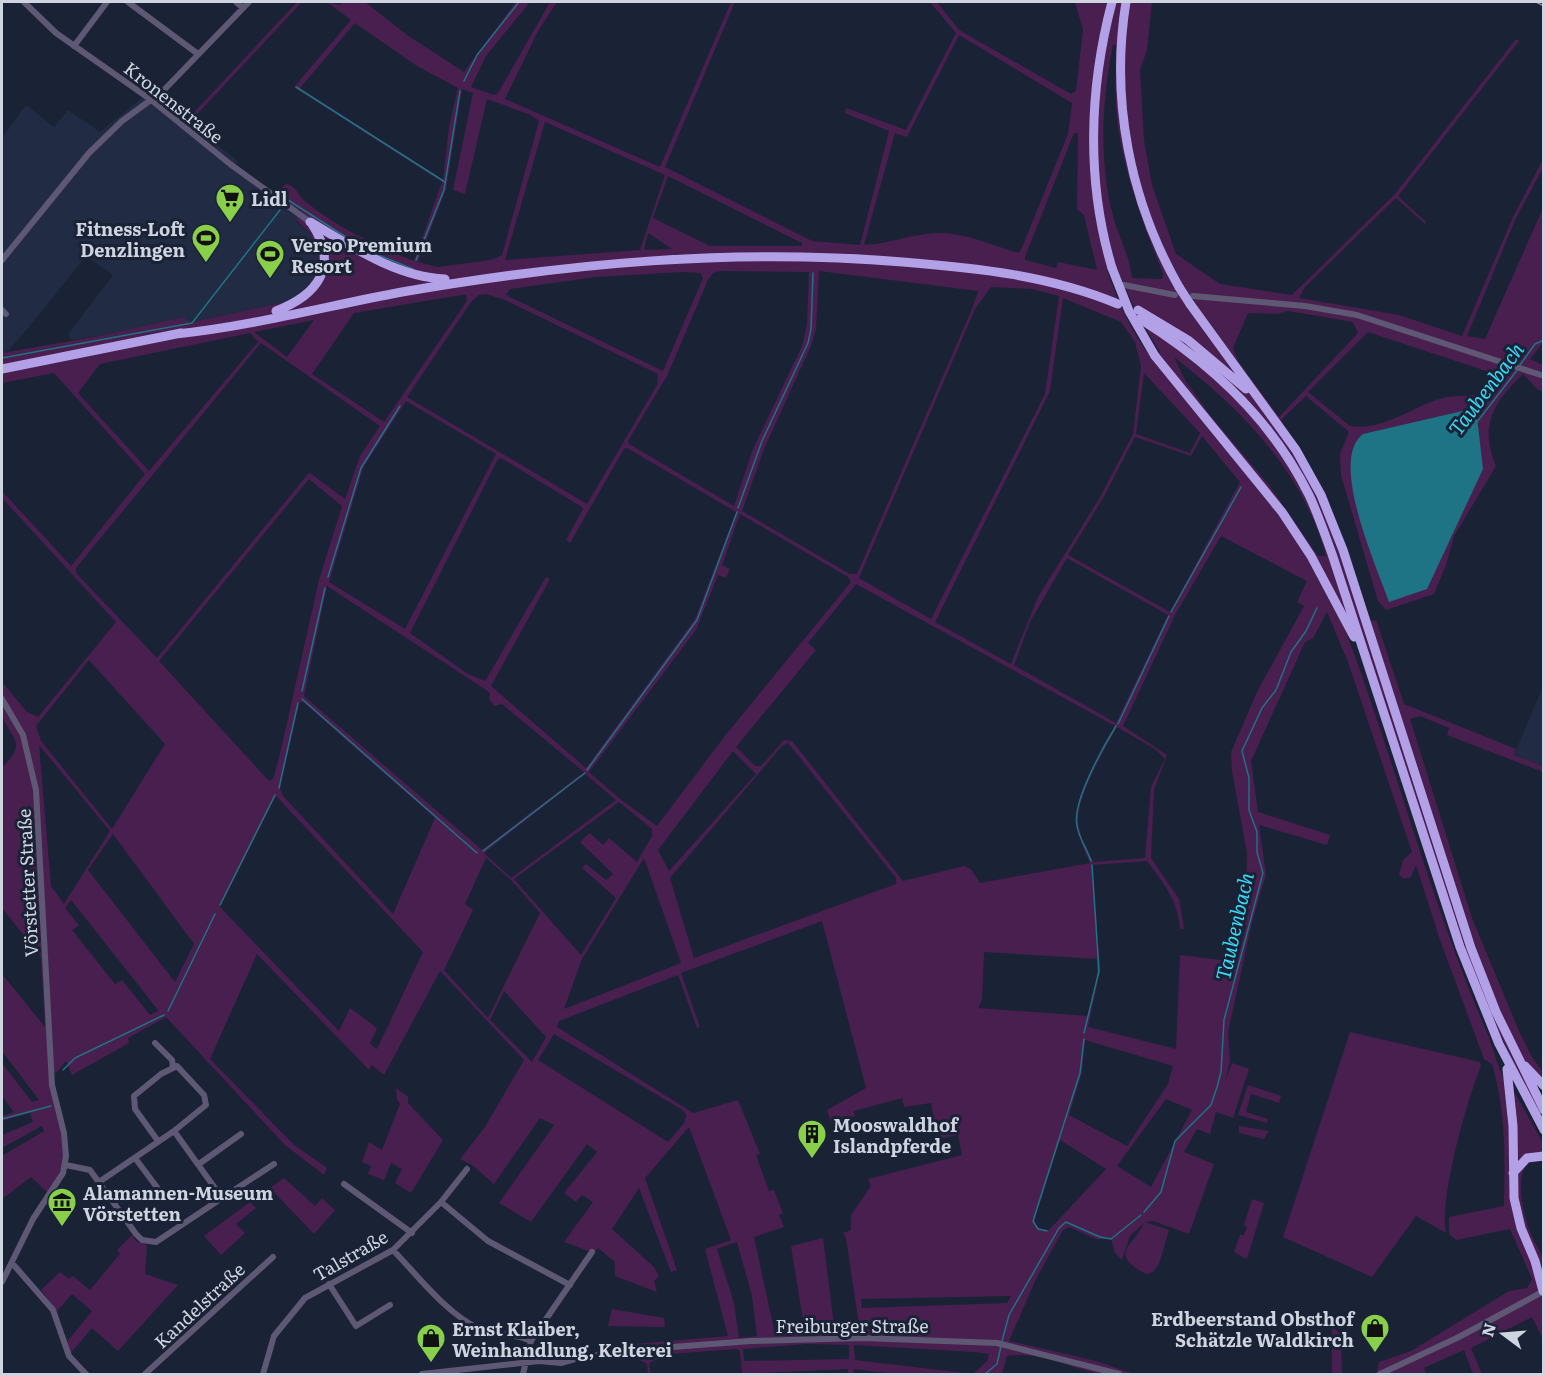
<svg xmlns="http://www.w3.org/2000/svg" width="1545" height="1376" viewBox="0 0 1545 1376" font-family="Literata,serif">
<rect width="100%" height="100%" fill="#1a2235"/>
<path fill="#212b44" d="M149 92 238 161 235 164 302 212 296 221 310 233 318 258 312 281 294 300 189 323 70 340 69 333 113 275 86 256 29 327 8 351 2 353V326L4 322 2 320V138L26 105 54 127 68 110 100 132Z
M1543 687V766L1514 755Z"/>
<path fill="#491f50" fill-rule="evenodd" d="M297 2H302L188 124 185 122Z
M327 2 340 5 343 2H365L407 35 464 72 515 3 530 2 486 56 471 87 494 95 498 93 550 2H557L538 31 505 99 660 167 731 2H735L665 167 812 241 860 245 889 131 845 113 846 108 906 130 956 33 930 2H937L959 30 1071 94 1076 91 1083 30 1075 2H1152L1147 50 1140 70 1144 140 1152 185 1176 254 1220 284 1292 295 1395 194 1516 39 1519 41 1398 196 1426 222 1425 224 1396 198 1305 287 1299 298 1399 315 1462 336 1513 217 1543 159V168L1516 218 1467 336 1485 339 1543 208V343L1530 359 1543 365V392L1537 389 1523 374C1493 403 1479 426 1496 466L1454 536 1446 565 1434 594 1386 610 1378 601 1341 475 1340 454 1349 432 1306 396 1281 420 1326 494 1370 621 1376 620 1404 704 1516 749 1514 755 1543 766V772L1447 735 1449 728 1420 716 1410 719 1472 918 1519 1031 1532 1057 1543 1072V1083L1525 1063 1492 994 1344 563 1481 984 1509 1049 1543 1117V1125L1478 987 1351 620 1343 624C1395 760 1430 902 1488 1035 1494 1050 1500 1079 1512 1088L1543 1143V1161C1508 1155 1523 1215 1531 1234 1534 1242 1541 1251 1543 1259 1545 1273 1543 1321 1543 1339L1532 1317 1471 1348 1482 1374H1473L1464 1350 1424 1368 1426 1374H1372L1377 1372 1379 1362 1411 1351 1509 1291 1527 1288 1532 1279 1510 1229 1456 1240 1449 1234V1217L1504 1206C1505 1157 1506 1111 1492 1064L1484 1059 1440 940 1416 865 1411 877 1405 879 1399 875 1403 860 1412 852 1348 662 1327 612 1313 638 1305 642 1251 761 1258 812 1330 835 1327 845 1259 825 1266 875 1252 922 1228 1032 1230 1061 1225 1081 1232 1063 1249 1069 1233 1118 1216 1112 1210 1134 1197 1129 1184 1152 1214 1164 1189 1234 1153 1221 1145 1222 1169 1230 1159 1264 1153 1272 1146 1274C1107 1253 1134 1246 1144 1223L1130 1236 1122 1260 1115 1253 1111 1239H1096L1069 1227 1063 1230 1036 1279 1009 1341 1096 1361 1134 1374C1123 1374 1111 1376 1100 1374 1069 1368 1040 1351 1007 1356L1002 1374H895L854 1369 853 1374H848V1369L742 1374 740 1351 737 1349 669 1354 649 1363 651 1374H648L647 1364 635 1357 624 1358 622 1345 728 1336 705 1249 731 1240 689 1127 645 1178 677 1270 671 1272 639 1188 612 1229 654 1267 659 1276 654 1281 657 1292 615 1276V1262L598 1248 594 1253 564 1242 593 1202 582 1195 576 1202 564 1193 597 1152 587 1144 531 1222 499 1203 554 1125 540 1118 494 1184 472 1165 460 1159 485 1127 524 1060 440 971 384 1075 372 1065 369 1070 257 954 210 1059 294 1145 327 1168 324 1175 285 1145 166 1017 128 1038 129 1043 72 1075 66 1061 57 1072 49 1074C50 1103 68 1133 63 1162 61 1173 53 1183 47 1192L31 1177 2 1199V1156L44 1131 42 1126 2 1148V1135L33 1122 30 1113 2 1121V1116L14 1112 2 1096V1063L32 1102 39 1100 2 1051V974L45 1027 41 957 2 908V768C27 741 13 743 2 715 0 706 2 691 2 682L27 712 38 717 116 622 2 498V491L71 566 145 474 54 373 2 383V353L105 335 184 317 189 323 294 300 306 289 316 273 318 258 310 233 296 220 301 211 275 194 286 184C297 186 298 196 306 202 338 228 376 246 414 261L442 182 294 87 351 20ZM355 23 417 66 458 88 449 127 443 180 300 88ZM959 35 1072 103 1068 134 1023 245 1019 253C994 246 964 232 937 233 912 234 889 244 864 245L895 133 907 137ZM1113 45H1116C1116 65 1115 86 1116 106 1120 164 1142 220 1163 274L1162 279 1132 278C1130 256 1117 234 1112 212 1099 159 1102 98 1113 45ZM462 89 473 93 453 190 465 194 487 99 531 115 539 121 502 255 491 260 438 267 418 262 446 189ZM545 122 665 175 640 250 505 260ZM1074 133H1078L1077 209 1084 215 1097 270 1058 262 1056 268 1025 260V257ZM668 176 802 243V246H710L653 218ZM648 233 672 249 644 250ZM1116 266 1138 317 1160 352 1152 359C1132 333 1117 301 1107 270ZM720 271 809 272 807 325 802 346 753 449 734 506 629 444 628 441 667 376 708 280 713 273ZM819 271 978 291 972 309 857 574H850L742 511 764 449 811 346 816 329ZM683 272 701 273 703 278 663 371 506 295 510 289 596 277ZM991 287 1032 289 1059 296 1045 394 931 619 859 578 975 309ZM486 294 505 300 658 374 657 385 587 504 407 397 471 302 479 295ZM461 295H466L467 301 384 422 312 374 354 313ZM1063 298 1121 322 1135 342 1141 366 1133 434 1099 499 1038 597 1011 664 935 622 1050 391ZM1288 311 1353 322 1358 333 1279 417 1238 361 1233 348 1248 313 1277 314ZM314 320 287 357 254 332ZM1368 332 1492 373 1491 385C1481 398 1462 395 1447 397 1417 403 1384 432 1350 426L1308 392ZM250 333 258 342 149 471 78 393 100 364ZM261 343 380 426 360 456 345 499 310 473 308 474 157 658 76 573V568ZM1174 357C1240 408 1304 472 1326 556H1318L1269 485 1209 414 1185 380ZM1144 373 1200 433 1190 453 1136 434ZM406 401 496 454 405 629 329 582 363 468ZM1202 436 1240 482 1170 612 1068 555 1102 500 1135 437 1191 456ZM627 448 736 512 695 619 586 768 491 686 550 579 546 577 485 681 468 674 410 633 498 459 501 458 582 507 583 509 566 540 570 543 624 449ZM309 479 342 506 319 580 280 754 273 779 269 781 159 661ZM740 514 848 577 851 582 724 737 657 826 620 799 589 772 696 630 718 575 726 578 730 569 722 565ZM1221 536 1307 581 1297 602 1304 606 1257 692 1231 752 1232 771 1247 853 1246 888 1240 915 1246 926 1237 962 1180 955 1176 1049 1088 1027 1100 971 1092 865 1147 861C1164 884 1178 900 1180 929H1184L1179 899 1151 858 1154 790 1167 755 1123 726 1175 615ZM1067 558 1168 615 1116 723 1014 665 1030 622ZM856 584 1115 726C1103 750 1076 791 1076 818 1076 833 1084 849 1090 863L980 883 971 869 964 866 903 881 792 741 784 740 761 766H755L736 747 816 650 808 643ZM327 586 486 690 490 693 489 699 494 706 502 704 584 772 482 850 304 696ZM89 660 165 744 112 829 41 741 36 726ZM303 702 435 818 393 914 283 796 280 788 299 703ZM1117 727 1155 749 1165 759 1151 787 1145 858 1094 862C1086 851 1078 832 1078 818 1078 795 1105 748 1117 727ZM788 743 896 878V884L694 958 670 878 782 746ZM39 745 110 831 64 904 51 886ZM733 751 756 774 669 871 658 850ZM585 774 616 800 511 878 484 853ZM276 796 423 952 377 1049 370 1044 377 1028 350 1008 339 1031 220 907ZM619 802 652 829V836L637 862 609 838 603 845 590 833 580 842 613 874 606 880 586 864 582 868 616 898 581 955 514 879ZM113 834 194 944 175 982 88 870ZM486 858 511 880 540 913 488 1018 444 970 473 910 465 904ZM644 858 681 963 564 1009 582 959ZM71 900 158 1010V1011L150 1015 122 980 115 984 72 930 79 925 65 908ZM822 921 866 1088 827 1110 832 1124 855 1116 854 1111 902 1098 904 1107 931 1103 938 1139 958 1135 962 1155 868 1179 871 1186 851 1215V1230L843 1233 846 1238 859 1325 854 1334 835 1333 823 1238 791 1246 805 1333 775 1334 754 1237 784 1227 779 1215 783 1213 774 1190 769 1191 756 1155 760 1154 738 1100 693 1113 557 1027 559 1021 678 975 697 1028 700 1027 681 973ZM984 952 1097 959V981L1088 1016 978 1008 982 1000ZM504 991 546 1037 532 1062 490 1020ZM554 1034 681 1109 686 1114 685 1122 668 1142 538 1060ZM1085 1040 1173 1066 1168 1084 1127 1146 1069 1115 1082 1072ZM1166 1099 1192 1110 1151 1187 1117 1166ZM1060 1140 1106 1169 1049 1230 1039 1228 1035 1224V1218ZM737 1242 752 1296 757 1336 739 1338 734 1303 717 1249ZM1011 1296 1007 1303 862 1308 861 1299ZM807 1344 849 1345V1359L744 1361 743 1349ZM854 1345 974 1352 989 1354 987 1361 973 1374 855 1360Z
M1350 1032 1480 1062 1481 1066C1467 1100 1439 1199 1446 1233L1416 1216 1372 1277 1283 1237Z
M1248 1085 1281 1096 1279 1103 1251 1094 1246 1112 1268 1119 1267 1123 1238 1115Z
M396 1088 408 1097V1103L443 1140 411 1193 395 1183 402 1169 391 1163 384 1180 368 1174 371 1166 362 1162 369 1142 382 1150 400 1104 397 1099Z
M1239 1126 1269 1131 1264 1139 1239 1133Z
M284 1178 315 1206 322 1198 335 1210 314 1234 270 1188Z
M1252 1199 1264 1203 1247 1259 1234 1252 1240 1235H1244L1247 1227 1244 1225Z
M250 1202 256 1208 236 1224 245 1233 221 1255 204 1236Z
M132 1235 136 1241 147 1245 145 1274 178 1285 118 1351 92 1328 71 1353 67 1342 92 1311 72 1294 57 1311 41 1290 60 1272 69 1279 73 1276 90 1290 120 1254 117 1250Z
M612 1309 664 1318 665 1327 608 1326Z
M1332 1327 1341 1334 1342 1374H1332Z"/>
<path fill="#1e7384" d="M1471 409 1477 417 1483 469 1427 589 1389 602C1377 567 1328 460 1363 434Z"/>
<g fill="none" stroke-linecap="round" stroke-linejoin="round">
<path stroke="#1e7384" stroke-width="1.5" d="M464 81 477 55 519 2
M296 87 445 182
M286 193 288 200 352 241
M366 250 413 269
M416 260 444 190 460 91
M2 358 192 323 280 210
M1520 365 1535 344 1544 340
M1477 422 1518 369
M738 508 762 441 808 343 811 329 813 273
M328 577 361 468 400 406
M1171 612 1241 487
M302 691 325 588
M302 699 477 853
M1118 724 1169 616
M587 770 697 620 737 512
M279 788 298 703
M483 851 585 773
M1091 861C1087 849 1079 838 1077 826 1072 802 1103 747 1116 726
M220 905 275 795
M168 1011 215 914
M1084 1033 1099 971 1092 865
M63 1070 75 1058 164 1015
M2 1119 51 1106
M1144 1212 1161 1192 1175 1141 1211 1105 1217 1087 1221 1072 1224 1020 1263 873 1257 852V832L1249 810V778L1242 751 1262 708 1276 690 1291 652 1306 631 1317 608
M1047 1231 1038 1229 1033 1221 1080 1073 1084 1039
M1002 1341 1009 1315 1059 1228 1066 1222 1100 1237 1111 1239 1141 1215
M985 1374 997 1364 1001 1346"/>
<path stroke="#5e5874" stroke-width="6" d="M24 2 56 33 150 99 230 164 310 222
M128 2 198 54
M236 2 243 8
M74 46 107 2
M2 260 89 153 122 121 163 91 249 2
M1124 285 1175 295
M1193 296 1305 306 1357 315 1544 376
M2 310 6 314
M2 699 23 735 36 790 52 1085 64 1133 66 1156 63 1173 33 1219 2 1282
M155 1043 172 1060 173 1067
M135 1158 159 1190
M199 1164 241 1134
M66 1165 90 1170 136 1234 142 1240 156 1242 222 1198 174 1131
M99 1182 174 1131 206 1105 204 1095 177 1066 161 1074 134 1096 135 1109 158 1141
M344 1184 412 1233
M222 1198 274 1164
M441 1202 488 1241 570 1285
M393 1250C416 1274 448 1315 478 1328 495 1336 513 1332 531 1341
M12 1263 53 1310 69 1356 86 1374
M329 1284 356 1326 390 1305
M539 1361 561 1363 582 1357 647 1349 751 1341 863 1338 997 1343 1119 1374
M145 1374 273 1257
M263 1374 274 1336 305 1298 393 1250 441 1202 467 1169
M422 1374 539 1361 560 1354 581 1357
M523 1374 531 1341 592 1252
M1380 1374 1459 1337 1544 1291"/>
<path stroke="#b2a1e7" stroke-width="9" d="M1112 2C1089 89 1086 181 1112 268
M1126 2C1110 100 1130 201 1179 287
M310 222C351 246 396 277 445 279
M1190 304 1296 450 1321 495 1343 550 1471 948 1496 1012 1544 1110
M1138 310 1188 340 1246 389
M276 311C317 295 340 267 312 224
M1140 319C1211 363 1272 420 1309 495 1318 514 1325 535 1332 554L1460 947 1499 1044 1544 1130
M176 334C252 326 327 306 402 292 570 263 733 248 903 262 976 268 1049 275 1118 304
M1155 356 1282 512 1311 556 1354 637
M2 369 181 333
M1525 1066 1544 1086
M1507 1069 1513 1126 1514 1198 1521 1228 1535 1261 1543 1291
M1513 1173 1527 1158 1544 1156"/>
<path stroke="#808696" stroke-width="1.5" stroke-dasharray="9 4.5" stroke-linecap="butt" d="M1536 2 1544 6"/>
<path stroke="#b2a1e7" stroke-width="9" d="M1112 268 1129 311 1155 356
M1179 287 1190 304"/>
</g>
<defs>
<g id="supermarket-pin" transform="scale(1.5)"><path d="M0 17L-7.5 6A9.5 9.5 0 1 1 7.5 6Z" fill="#89cf49" stroke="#1a2235"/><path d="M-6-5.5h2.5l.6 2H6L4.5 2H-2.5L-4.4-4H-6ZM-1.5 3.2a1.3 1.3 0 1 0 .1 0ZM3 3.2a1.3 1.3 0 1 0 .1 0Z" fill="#111"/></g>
<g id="stadium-pin" transform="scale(1.5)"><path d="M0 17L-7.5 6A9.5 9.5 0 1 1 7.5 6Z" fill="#89cf49" stroke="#1a2235"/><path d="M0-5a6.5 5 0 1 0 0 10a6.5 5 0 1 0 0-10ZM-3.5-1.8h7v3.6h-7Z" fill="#111"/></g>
<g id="building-pin" transform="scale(1.5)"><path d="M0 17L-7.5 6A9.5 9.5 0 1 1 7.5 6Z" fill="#89cf49" stroke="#1a2235"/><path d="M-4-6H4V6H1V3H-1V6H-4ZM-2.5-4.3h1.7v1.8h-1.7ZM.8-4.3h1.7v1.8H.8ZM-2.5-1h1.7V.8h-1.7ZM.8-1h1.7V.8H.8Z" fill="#111"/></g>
<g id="museum-pin" transform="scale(1.5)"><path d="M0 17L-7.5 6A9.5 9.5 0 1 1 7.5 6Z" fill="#89cf49" stroke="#1a2235"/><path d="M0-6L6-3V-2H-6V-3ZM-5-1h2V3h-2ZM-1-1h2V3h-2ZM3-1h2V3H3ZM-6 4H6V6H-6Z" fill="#111"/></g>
<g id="shop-pin" transform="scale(1.5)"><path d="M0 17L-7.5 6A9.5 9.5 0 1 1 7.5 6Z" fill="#89cf49" stroke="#1a2235"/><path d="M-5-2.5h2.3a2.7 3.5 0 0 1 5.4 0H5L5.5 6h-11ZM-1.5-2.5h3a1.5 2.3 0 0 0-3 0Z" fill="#111"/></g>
</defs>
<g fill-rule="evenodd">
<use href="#supermarket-pin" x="230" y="198"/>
<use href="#stadium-pin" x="206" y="238"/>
<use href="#stadium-pin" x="270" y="254"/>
<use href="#building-pin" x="812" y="1134"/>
<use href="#museum-pin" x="62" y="1202"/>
<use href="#shop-pin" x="1375" y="1328"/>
<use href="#shop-pin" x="431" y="1338"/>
</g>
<g text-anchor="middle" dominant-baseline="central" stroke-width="6" stroke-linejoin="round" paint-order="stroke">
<g font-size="18" fill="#cfd4e1" stroke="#1a2235">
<text transform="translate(174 102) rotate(38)">Kronenstraße</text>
<text transform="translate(27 883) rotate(-93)">Vörstetter Straße</text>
<text transform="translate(350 1255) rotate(-30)">Talstraße</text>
<text transform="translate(199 1305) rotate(-43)">Kandelstraße</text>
<text x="852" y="1325">Freiburger Straße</text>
</g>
<g font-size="18" font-weight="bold" fill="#cfd4e1" stroke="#1a2235" text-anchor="start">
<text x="251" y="198">Lidl</text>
<text x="185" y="228" text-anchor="end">Fitness-Loft<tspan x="185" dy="21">Denzlingen</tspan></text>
<text x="291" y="244">Verso Premium<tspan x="291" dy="21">Resort</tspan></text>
<text x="833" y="1124">Mooswaldhof<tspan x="833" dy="21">Islandpferde</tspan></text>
<text x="83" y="1192">Alamannen-Museum<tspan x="83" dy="21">Vörstetten</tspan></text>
<text x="1354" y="1318" text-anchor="end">Erdbeerstand Obsthof<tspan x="1354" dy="21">Schätzle Waldkirch</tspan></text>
<text x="452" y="1328">Ernst Klaiber,<tspan x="452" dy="21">Weinhandlung, Kelterei</tspan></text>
</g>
<g font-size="20" font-style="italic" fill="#39d8f5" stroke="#1a2235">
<text transform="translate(1485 388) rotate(-53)">Taubenbach</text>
<text transform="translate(1233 926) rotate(-77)">Taubenbach</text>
</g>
</g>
<rect width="1545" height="1376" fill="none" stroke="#cfd4e1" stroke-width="6"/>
<g transform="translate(1503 1334) rotate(286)" stroke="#1a2235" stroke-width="4.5" paint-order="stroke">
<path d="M0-4.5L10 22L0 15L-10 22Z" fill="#cfd4e1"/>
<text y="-9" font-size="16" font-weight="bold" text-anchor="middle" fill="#cfd4e1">N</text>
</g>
</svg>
